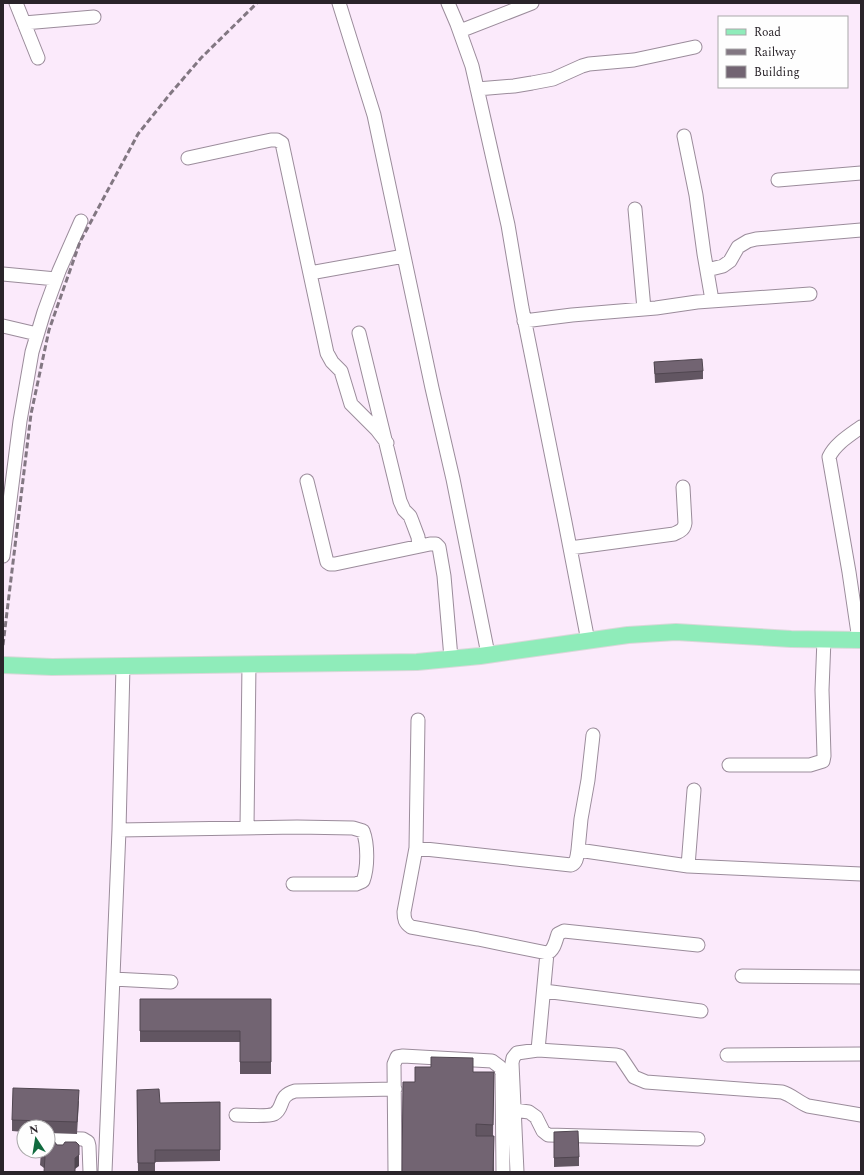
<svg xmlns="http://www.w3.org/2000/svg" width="864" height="1175" viewBox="0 0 864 1175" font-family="Spectral,serif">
<rect width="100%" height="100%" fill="#fbeafb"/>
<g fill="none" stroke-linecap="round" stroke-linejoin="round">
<g stroke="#9b8c9b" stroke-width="15">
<path id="minor" d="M16 3 38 58
M339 3 374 115 432 388 453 479 488 654
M448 3 457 24 472 66 508 225 522 308 565 522 588 641
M24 23 94 17
M460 31 532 3
M477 89 514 86 532 83 553 79 582 66 589 64 634 60 695 47
M684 136 696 195 704 254 712 300
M188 158 271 140H277L282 143 327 353 332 362 341 371 351 404 377 430 387 443
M778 180 861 173
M635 209 644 309
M707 270 723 266 730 261 738 247 748 241 756 239 861 230
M310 273 404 256
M3 274 56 279
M524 321 572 315 656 308 697 302 810 294
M3 326 37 334
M359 333 400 501 404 510 410 516 412 521 418 537 419 546
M307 481 327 562 330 564H335L430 544H436L439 547 444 576 451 658
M570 548 674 534C680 531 684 530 685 523L683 487
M3 556 20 421 32 352 44 312 59 271 81 221
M859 640 849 572 829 457C835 444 850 435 861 427
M418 720 416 848 404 912C404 919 405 923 411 927L478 939 547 953C554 951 556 940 558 934L564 931 698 945
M729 765H810L823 761 824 756 822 690 824 639
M247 827 249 664
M119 830 297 827 353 828 363 831C368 844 368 868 363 881L356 884H293
M416 848 571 865C577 863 577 856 578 850L688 866 861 874
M578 850 581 819 588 780 593 735
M688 866 694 790
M742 976 861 977
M113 979 171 982
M544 991 701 1011
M538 1050 547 953
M727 1055 861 1054
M514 1110 529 1112 536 1117 543 1131 548 1135 698 1139
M236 1115C244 1115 268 1117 274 1114 285 1108 277 1096 295 1091L395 1089
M48 1138 83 1139 88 1142 89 1146 90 1172
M105 1172 119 830 123 666
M395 1172 394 1064 397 1057 403 1056 492 1061 500 1067 502 1073 503 1172
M517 1172 512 1063 513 1058 517 1053 538 1050 616 1055 620 1056 634 1077 646 1082 782 1092C792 1095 798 1102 808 1106L861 1115"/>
</g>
<g stroke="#d9d8d9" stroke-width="18">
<path id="major" d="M3 665 52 667 417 662 480 656 628 635 676 632 791 639 861 640"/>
</g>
<use href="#minor" stroke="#fff" stroke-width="13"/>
<use href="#major" stroke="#8fecba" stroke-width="16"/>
<path stroke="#827782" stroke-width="3" stroke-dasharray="6 3" stroke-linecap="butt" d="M3 645 31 414 49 330 80 242 138 134 170 94 201 58 257 3"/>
</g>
<path fill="#625662" d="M654 362 703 371V379L655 383Z
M140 999H271V1074H240V1042H140Z
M431 1067 473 1072H494L493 1136 494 1172 415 1082Z
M137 1090 160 1103 220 1102V1161L155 1162V1172H138Z
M79 1101 77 1134 48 1133V1127H24V1132L12 1131V1120Z
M554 1132 579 1157V1166L554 1167Z
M57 1145H63L79 1166 44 1168 40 1165 41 1151Z"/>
<path fill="#504650" d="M79 1145V1166L75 1169V1158Z"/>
<path fill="#726472" stroke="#504650" d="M702 359 703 371 655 374 654 362Z
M140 999H271V1062H240V1031H140Z
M431 1057 473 1058V1072H494L493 1125 476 1124V1136H494L493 1172H402L403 1082H415V1067H431Z
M13 1088 79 1090 77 1122 12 1120Z
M159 1089 160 1103 220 1102V1150H155V1163H138L137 1090Z
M578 1131 579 1157 554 1158V1132Z
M48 1141H54L57 1145H63L65 1142H76L79 1145V1155L75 1158V1172H44L45 1157 40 1153 41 1151H48Z"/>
<rect width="864" height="1175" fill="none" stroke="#2a242a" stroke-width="8"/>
<rect x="718" y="16" width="130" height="72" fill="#fefefe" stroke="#a9a7a9"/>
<rect x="726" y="29" width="20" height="6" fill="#8fecba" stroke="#a9a7a9"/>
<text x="754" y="36" font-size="12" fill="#2a242a">Road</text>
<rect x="726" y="49" width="20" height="6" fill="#827782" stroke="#a9a7a9"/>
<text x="754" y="56" font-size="12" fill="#2a242a">Railway</text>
<rect x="726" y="66" width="20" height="12" fill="#726472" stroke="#a9a7a9"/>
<text x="754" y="76" font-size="12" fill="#2a242a">Building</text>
<g transform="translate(36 1139) rotate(348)"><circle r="19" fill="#fefefe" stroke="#a9a7a9"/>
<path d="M0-3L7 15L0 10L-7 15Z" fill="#106a3e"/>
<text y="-6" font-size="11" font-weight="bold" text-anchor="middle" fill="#2a242a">N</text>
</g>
</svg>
